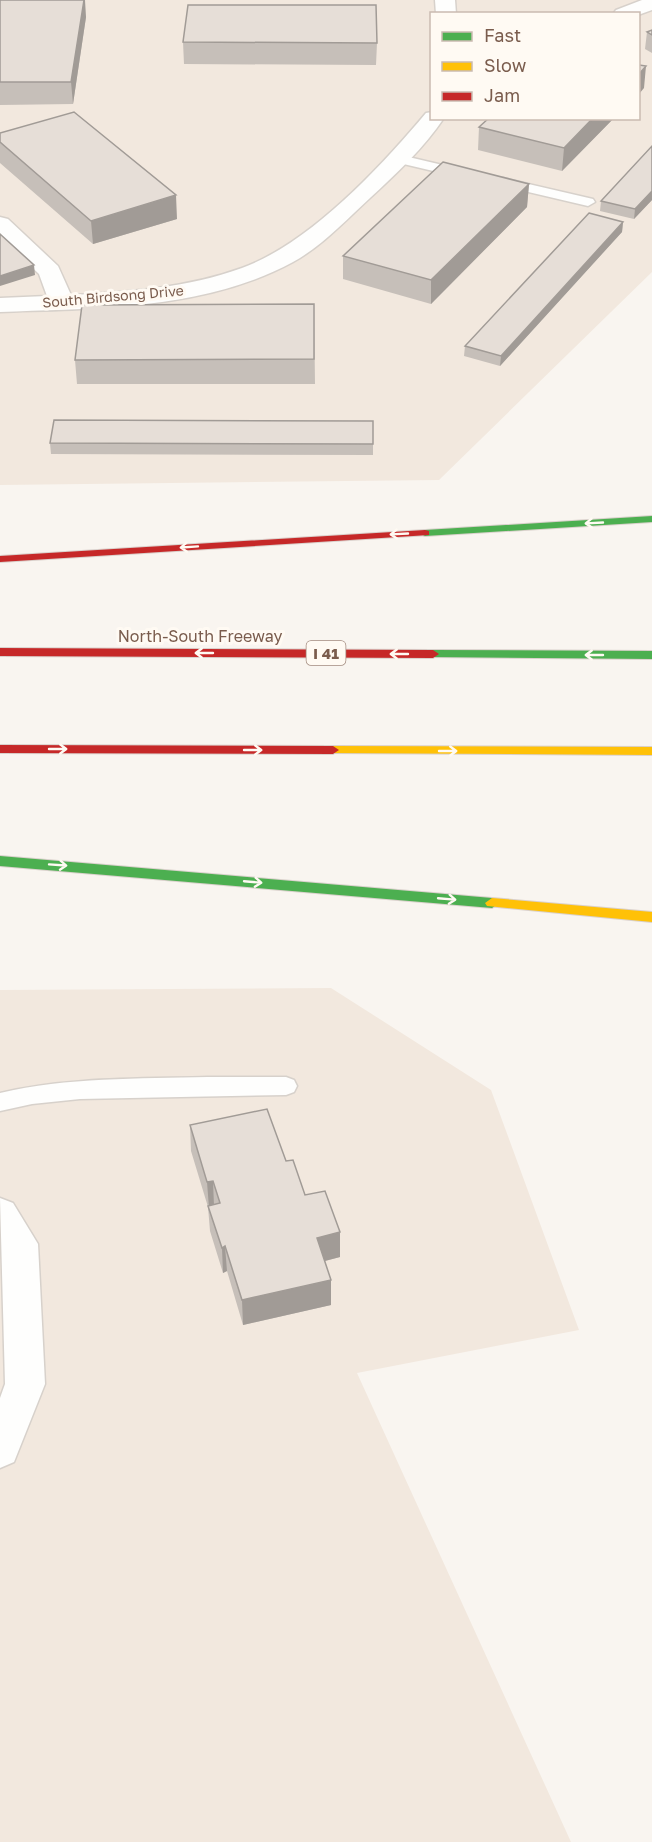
<svg xmlns="http://www.w3.org/2000/svg" width="652" height="1842" viewBox="0 0 652 1842" font-family="'Golos Text',sans-serif">
<rect width="100%" height="100%" fill="#f9f5f0"/>
<path fill="#f2e8de" fill-rule="evenodd" d="M0 0H652V272L439 480 0 485ZM432 14H638V118H432Z
M331 988 491 1090 579 1330 357 1373 571 1842H0V990Z"/>
<g fill="none" stroke-linecap="round" stroke-linejoin="round">
<g stroke="#d7d1cb" stroke-width="3">
<path id="lane" d="M400 155 468 171 470 174 463 178 395 162 393 159 395 156Z
M503 178 593 199 595 202 588 206 498 185 496 182 498 179Z
M208 1077H286L294 1080 297 1086 294 1092 286 1095 80 1099 32 1104 0 1111V1093C67 1077 139 1079 208 1077Z"/>
</g>
<g stroke="#d7d1cb" stroke-width="3">
<path id="street" d="M435 0H455L456 14H436Z
M642 0H652V10L638 15 613 14 616 10Z
M432 112V118H444C424 148 396 174 370 198 346 220 322 246 293 262 205 310 98 308 0 312V298L47 296 39 274 0 237V217L8 219 58 266 71 295C129 292 187 288 242 268 310 243 380 168 426 113Z
M0 1198 13 1203 38 1244 45 1384 14 1462 0 1468V1398L5 1384Z"/>
</g>
<g stroke="#dad1cc" stroke-width="2">
<path id="fast" d="M652 516V522L425 536 419 533 425 530Z
M433 650 652 651V659L429 657 427 654Z
M0 856 492 898 499 903 492 908 0 866Z"/>
</g>
<g stroke="#dad1cc" stroke-width="2">
<path id="slow" d="M333 746 652 747V755L329 753 327 750 329 747Z
M492 898 652 912V922L487 906 485 903Z"/>
</g>
<g stroke="#dad1cc" stroke-width="2">
<path id="jam" d="M425 530 429 531V535L0 562V556Z
M0 648 433 650 439 654 433 658 0 656Z
M0 745 333 746 339 750 333 754 0 753Z"/>
</g>
<use href="#lane" fill="#fefefd" fill-rule="evenodd"/>
<use href="#street" fill="#fefefd" fill-rule="evenodd"/>
<use href="#fast" fill="#4caf50" fill-rule="evenodd"/>
<use href="#slow" fill="#ffc107" fill-rule="evenodd"/>
<use href="#jam" fill="#c62828" fill-rule="evenodd"/>
</g>
<path fill="#c6bfb9" d="M0 0 86 17 73 104 0 105Z
M652 30V53L645 49 647 32Z
M183 42 377 43 376 65 184 64Z
M489 118H614L562 171 478 150 479 127Z
M0 133 177 219 93 244 0 163Z
M652 146V200L634 219 600 211 601 201Z
M529 184 527 207 431 304 343 279V256Z
M623 222 622 232 500 366 464 356 465 346Z
M314 304 315 384H77L75 360Z
M373 421V455L51 454 50 443Z
M190 1125 286 1161 305 1195 340 1232V1257L325 1261 331 1280V1305L243 1325 227 1271 223 1273 210 1231 208 1207 191 1151Z"/>
<path fill="#a19b96" d="M84 0H85L86 17 73 104 71 82Z
M646 66 644 88 639 94V74Z
M593 118H614L562 171 564 148Z
M529 184 527 207 431 304V280Z
M652 191V200L634 219 635 209Z
M176 195 177 219 93 244 91 221Z
M623 222 622 232 500 366 501 356Z
M34 265 35 275 0 286V276Z
M213 1181 214 1206 209 1208 207 1182Z
M340 1232V1257L317 1263V1238Z
M225 1246 227 1271 223 1273 222 1248Z
M331 1280V1305L243 1325 242 1300Z"/>
<path fill="#e6ded7" stroke="#a19b96" stroke-width="1.5" d="M0 0H84L71 82H0Z
M188 5H376L377 43 183 42Z
M652 30V35L647 32Z
M639 65 646 66 639 74Z
M74 112 176 195 91 221 0 142V133Z
M489 118H593L564 148 479 127Z
M652 146V191L635 209 601 201Z
M443 162 529 184 431 280 343 256Z
M589 213 623 222 501 356 465 346Z
M0 234 34 265 0 276Z
M314 304V359L75 360 82 305Z
M54 420 373 421V444L50 443Z
M267 1109 286 1161 293 1160 305 1195 325 1191 340 1232 317 1238 331 1280 242 1300 225 1246 222 1248 208 1206 220 1203 213 1181 207 1182 190 1125Z"/>
<defs><path id="oneway-shaft" d="M-6 0H5M1.5-3L5.5 0L1.5 3" fill="none" stroke-width="1.6" stroke-linecap="round" stroke-linejoin="round" transform="scale(1.5)"/></defs>
<g stroke="#fffaf3">
<use href="#oneway-shaft" transform="translate(594 523) rotate(177)"/>
<use href="#oneway-shaft" transform="translate(399 534) rotate(177)"/>
<use href="#oneway-shaft" transform="translate(189 547) rotate(176)"/>
<use href="#oneway-shaft" transform="translate(204 653) rotate(-180)"/>
<use href="#oneway-shaft" transform="translate(399 654) rotate(-180)"/>
<use href="#oneway-shaft" transform="translate(594 655) rotate(-180)"/>
<use href="#oneway-shaft" transform="translate(58 749)"/>
<use href="#oneway-shaft" transform="translate(253 750)"/>
<use href="#oneway-shaft" transform="translate(448 751)"/>
<use href="#oneway-shaft" transform="translate(58 865) rotate(4)"/>
<use href="#oneway-shaft" transform="translate(253 882) rotate(5)"/>
<use href="#oneway-shaft" transform="translate(447 899) rotate(5)"/>
</g>
<g text-anchor="middle" dominant-baseline="central" stroke-width="6" stroke-linejoin="round" paint-order="stroke">
<g font-size="14" fill="#7a5c4d" stroke="#fffaf3">
<text transform="translate(113 296) rotate(-5)">South Birdsong Drive</text>
</g>
<rect fill="#fffaf3" stroke="#a28b7f" stroke-width="1.5" x="306.5" y="641" width="39" height="24" rx="4.5"/>
<g font-size="15" font-weight="bold" fill="#7a5c4d">
<text x="326" y="653">I 41</text>
</g>
<g font-size="16" fill="#7a5c4d" stroke="#fffaf3">
<text x="200" y="636">North-South Freeway</text>
</g>
</g>
<rect x="430" y="12" width="210" height="108" fill="#fffaf3" stroke="#cabbb1" stroke-width="1.5"/>
<rect x="442" y="32" width="30" height="9" fill="#4caf50" stroke="#cabbb1" stroke-width="1.5"/>
<text x="484" y="42" font-size="18" fill="#7a5c4d">Fast</text>
<rect x="442" y="62" width="30" height="9" fill="#ffc107" stroke="#cabbb1" stroke-width="1.5"/>
<text x="484" y="72" font-size="18" fill="#7a5c4d">Slow</text>
<rect x="442" y="92" width="30" height="9" fill="#c62828" stroke="#cabbb1" stroke-width="1.5"/>
<text x="484" y="102" font-size="18" fill="#7a5c4d">Jam</text>
</svg>
